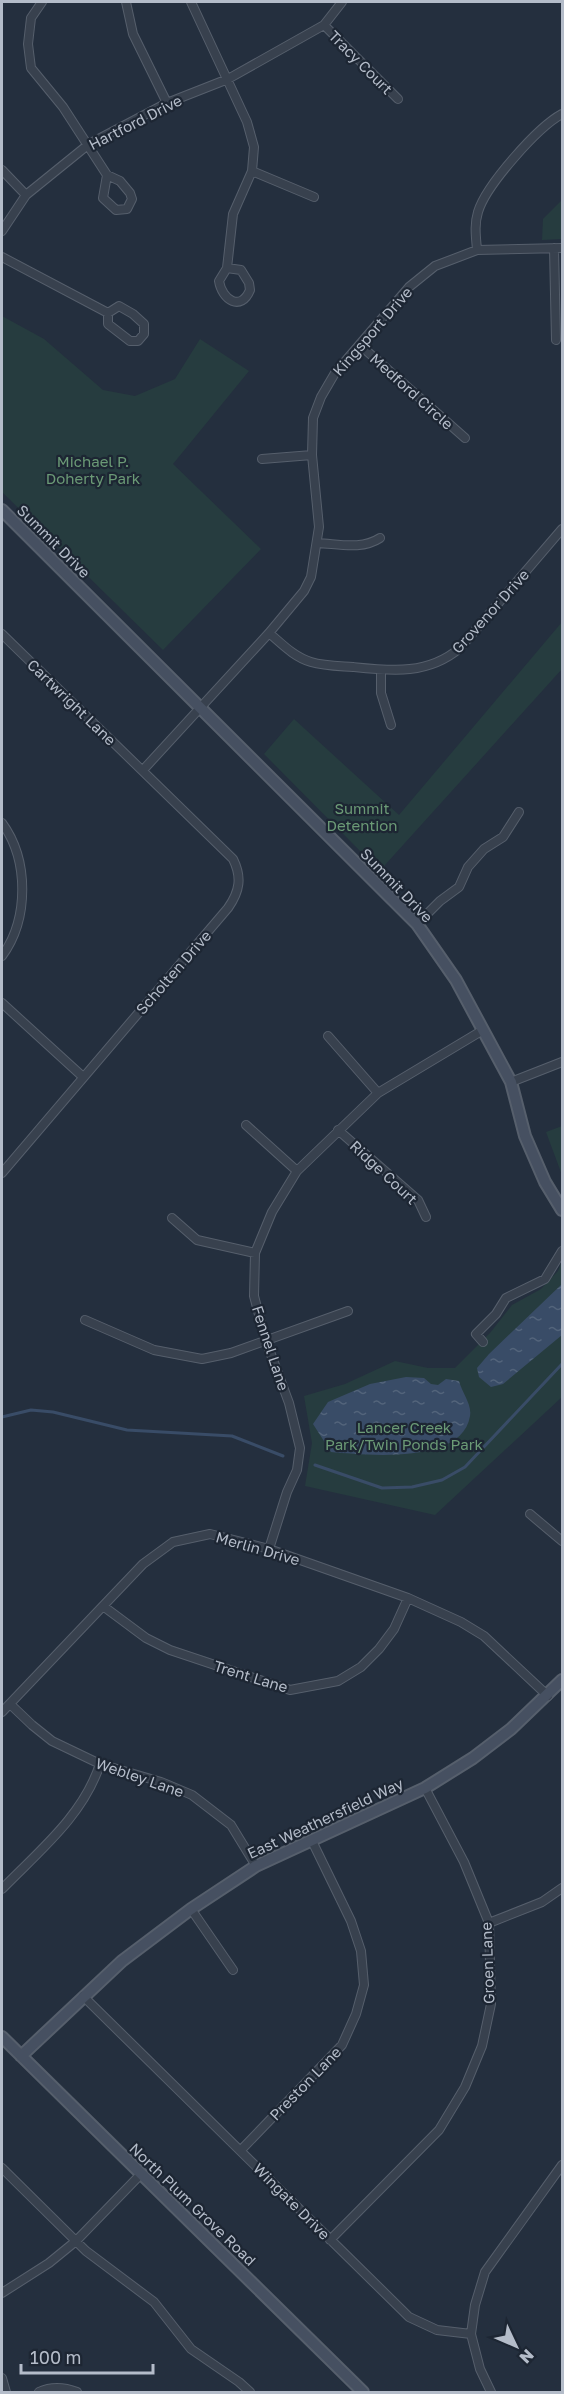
<svg xmlns="http://www.w3.org/2000/svg" width="564" height="2394" viewBox="0 0 564 2394" font-family="'Golos Text',sans-serif">
<defs>
<pattern id="water-ripples" width="26" height="14" patternUnits="userSpaceOnUse" patternTransform="scale(1.5)"><rect width="26" height="14" fill="#394c67"/><path d="M2 4q2-2 4 0t4 0M15 11q2-2 4 0t4 0" fill="none" stroke="#53647b"/></pattern>
</defs>
<rect width="100%" height="100%" fill="#242f3e"/>
<path fill="#263c3f" d="M562 200V239L542 240 543 219Z
M2 316 44 339 103 390 135 396 175 379 200 339 249 371 173 464 261 549 163 650 2 492Z
M562 622V669L385 865 380 876 364 855 264 754 294 719 399 815Z
M562 1126V1175L546 1132Z
M562 1261V1397L435 1515 305 1486 312 1443 304 1396 345 1384 395 1361 428 1368H455L490 1333 512 1305 541 1289 558 1271Z"/>
<path fill="url(#water-ripples)" d="M562 1284V1335L503 1384 491 1387 479 1377 477 1368 489 1354Z
M406 1377 424 1378 431 1384 438 1385 446 1379 459 1381C462 1393 472 1404 470 1416 462 1465 366 1455 331 1452L313 1424 328 1402 370 1384Z"/>
<g fill="none" stroke-linecap="round" stroke-linejoin="round">
<path stroke="#394c67" stroke-width="3" d="M2 1417 31 1410 53 1412 127 1430 232 1436 283 1456
M315 1465 382 1488 412 1487 442 1480 465 1467 562 1364"/>
<g stroke="#565f6c" stroke-width="10">
<path id="street" d="M42 2 31 18 28 44 31 68 63 107 107 175 120 181 130 193 132 199 127 209 116 210 103 198 107 175
M126 2 133 34 167 103
M191 2 247 122 254 147 252 171 233 214 227 268 219 281C222 300 241 312 250 290L249 283 241 270 227 268
M324 25 398 99
M2 170 26 195
M252 171 314 197
M2 231 26 195 89 144 167 103 228 79 324 25 342 2
M554 248 556 340
M477 250C476 237 474 225 478 212 486 185 538 127 562 114
M2 257 108 313
M119 306 133 314 144 324V334L138 341H130L108 324V313Z
M360 345 465 438
M262 459 312 455
M318 543C339 544 362 550 380 538
M269 633C282 644 294 657 311 662 324 666 339 666 353 667 392 671 428 675 460 648L562 529
M2 634 233 859C242 877 240 891 228 908L2 1173
M381 670V693L391 725
M143 770 269 633 304 591 311 577 319 527 312 455 313 418 321 397 335 373 409 287 435 266 477 250 562 248
M2 823C29 860 29 919 2 956
M417 924 440 901 459 887 468 867 484 849 503 837 519 812
M2 1003 82 1076
M328 1036 378 1093
M511 1082 562 1062
M246 1125 297 1171
M338 1130 418 1200 426 1217
M172 1218 197 1240 255 1253
M85 1320 154 1350 202 1359 231 1353 348 1311
M483 1342 476 1334 496 1314 506 1298 545 1279 562 1251
M530 1514 562 1541
M269 1549 287 1492 297 1470 300 1448 289 1403 266 1341 254 1296 255 1253 272 1212 297 1171 378 1093 483 1030
M103 1606 146 1638 170 1650 290 1690 338 1681 361 1667 379 1649 394 1629 408 1598
M10 1704 32 1725 52 1741 100 1764 161 1782 192 1795 231 1825 256 1866
M2 1712 143 1564 173 1542 210 1534 269 1549 408 1598 461 1622 484 1636 548 1696
M2 1889C39 1851 83 1816 100 1764
M191 1909 233 1970
M489 1923 542 1902 562 1888
M83 1996 409 2317 437 2330 471 2334 480 2369 491 2392
M241 2150 342 2045 356 2014 364 1985 361 1951 351 1921 312 1841
M2 2168 86 2251 154 2302 191 2349 239 2382 250 2392
M330 2240 439 2130 465 2087 482 2046 491 2004 489 1923 464 1862 425 1788
M2 2293 49 2263 76 2241 141 2174
M471 2334 475 2305 485 2272 562 2165
M2 2378 6 2392
M39 2392C52 2386 64 2387 77 2392"/>
</g>
<g stroke="#565f6c" stroke-width="14">
<path id="secondary" d="M2 510 417 924 456 980 511 1082 525 1136 545 1182 562 1210
M2 2037 363 2392
M21 2056 122 1961 191 1909 256 1866 425 1788 473 1758 511 1729 562 1680"/>
</g>
<use href="#street" stroke="#38414e" stroke-width="8"/>
<use href="#secondary" stroke="#465061" stroke-width="10"/>
</g>
<g text-anchor="middle" dominant-baseline="central" stroke-width="4.5" stroke-linejoin="round" paint-order="stroke">
<g font-size="15" fill="#b4bcc9" stroke="#1d2633">
<text transform="translate(361 62) rotate(45)">Tracy Court</text>
<text transform="translate(135 122) rotate(-27)">Hartford Drive</text>
<text transform="translate(372 331) rotate(-49)">Kingsport Drive</text>
<text transform="translate(412 391) rotate(42)">Medford Circle</text>
<text transform="translate(54 541) rotate(45)">Summit Drive</text>
<text transform="translate(490 611) rotate(-48)">Grovenor Drive</text>
<text transform="translate(72 702) rotate(44)">Cartwright Lane</text>
<text transform="translate(397 885) rotate(46)">Summit Drive</text>
<text transform="translate(173 972) rotate(-49)">Scholten Drive</text>
<text transform="translate(384 1172) rotate(43)">Ridge Court</text>
<text transform="translate(271 1348) rotate(72)">Fennel Lane</text>
<text transform="translate(258 1548) rotate(16)">Merlin Drive</text>
<text transform="translate(251 1676) rotate(17)">Trent Lane</text>
<text transform="translate(140 1777) rotate(19)">Webley Lane</text>
<text transform="translate(325 1818) rotate(-25)">East Weathersfield Way</text>
<text transform="translate(487 1963) rotate(-92)">Groen Lane</text>
<text transform="translate(305 2083) rotate(-46)">Preston Lane</text>
<text transform="translate(292 2201) rotate(45)">Wingate Drive</text>
<text transform="translate(193 2204) rotate(44)">North Plum Grove Road</text>
</g>
<g font-size="15" fill="#6b9a76" stroke="#1d2633">
<text x="93" y="461">Michael P.<tspan x="93" dy="17">Doherty Park</tspan></text>
<text x="362" y="808">Summit<tspan x="362" dy="17">Detention</tspan></text>
<text x="404" y="1427">Lancer Creek<tspan x="404" dy="17">Park/Twin Ponds Park</tspan></text>
</g>
</g>
<rect width="564" height="2394" fill="none" stroke="#b4bcc9" stroke-width="6"/>
<g transform="translate(516 2346) rotate(134)" stroke="#1d2633" stroke-width="4.5" paint-order="stroke">
<path d="M0-4.5L10 22L0 15L-10 22Z" fill="#b4bcc9"/>
<text y="-9" font-size="16" font-weight="bold" text-anchor="middle" fill="#b4bcc9">N</text>
</g>
<path d="M21 2364v9h132v-9" fill="none" stroke="#b4bcc9" stroke-width="3"/>
<text x="30" y="2364" font-size="18" fill="#b4bcc9" stroke="#1d2633" stroke-width="4.5" paint-order="stroke">100 m</text>
</svg>
